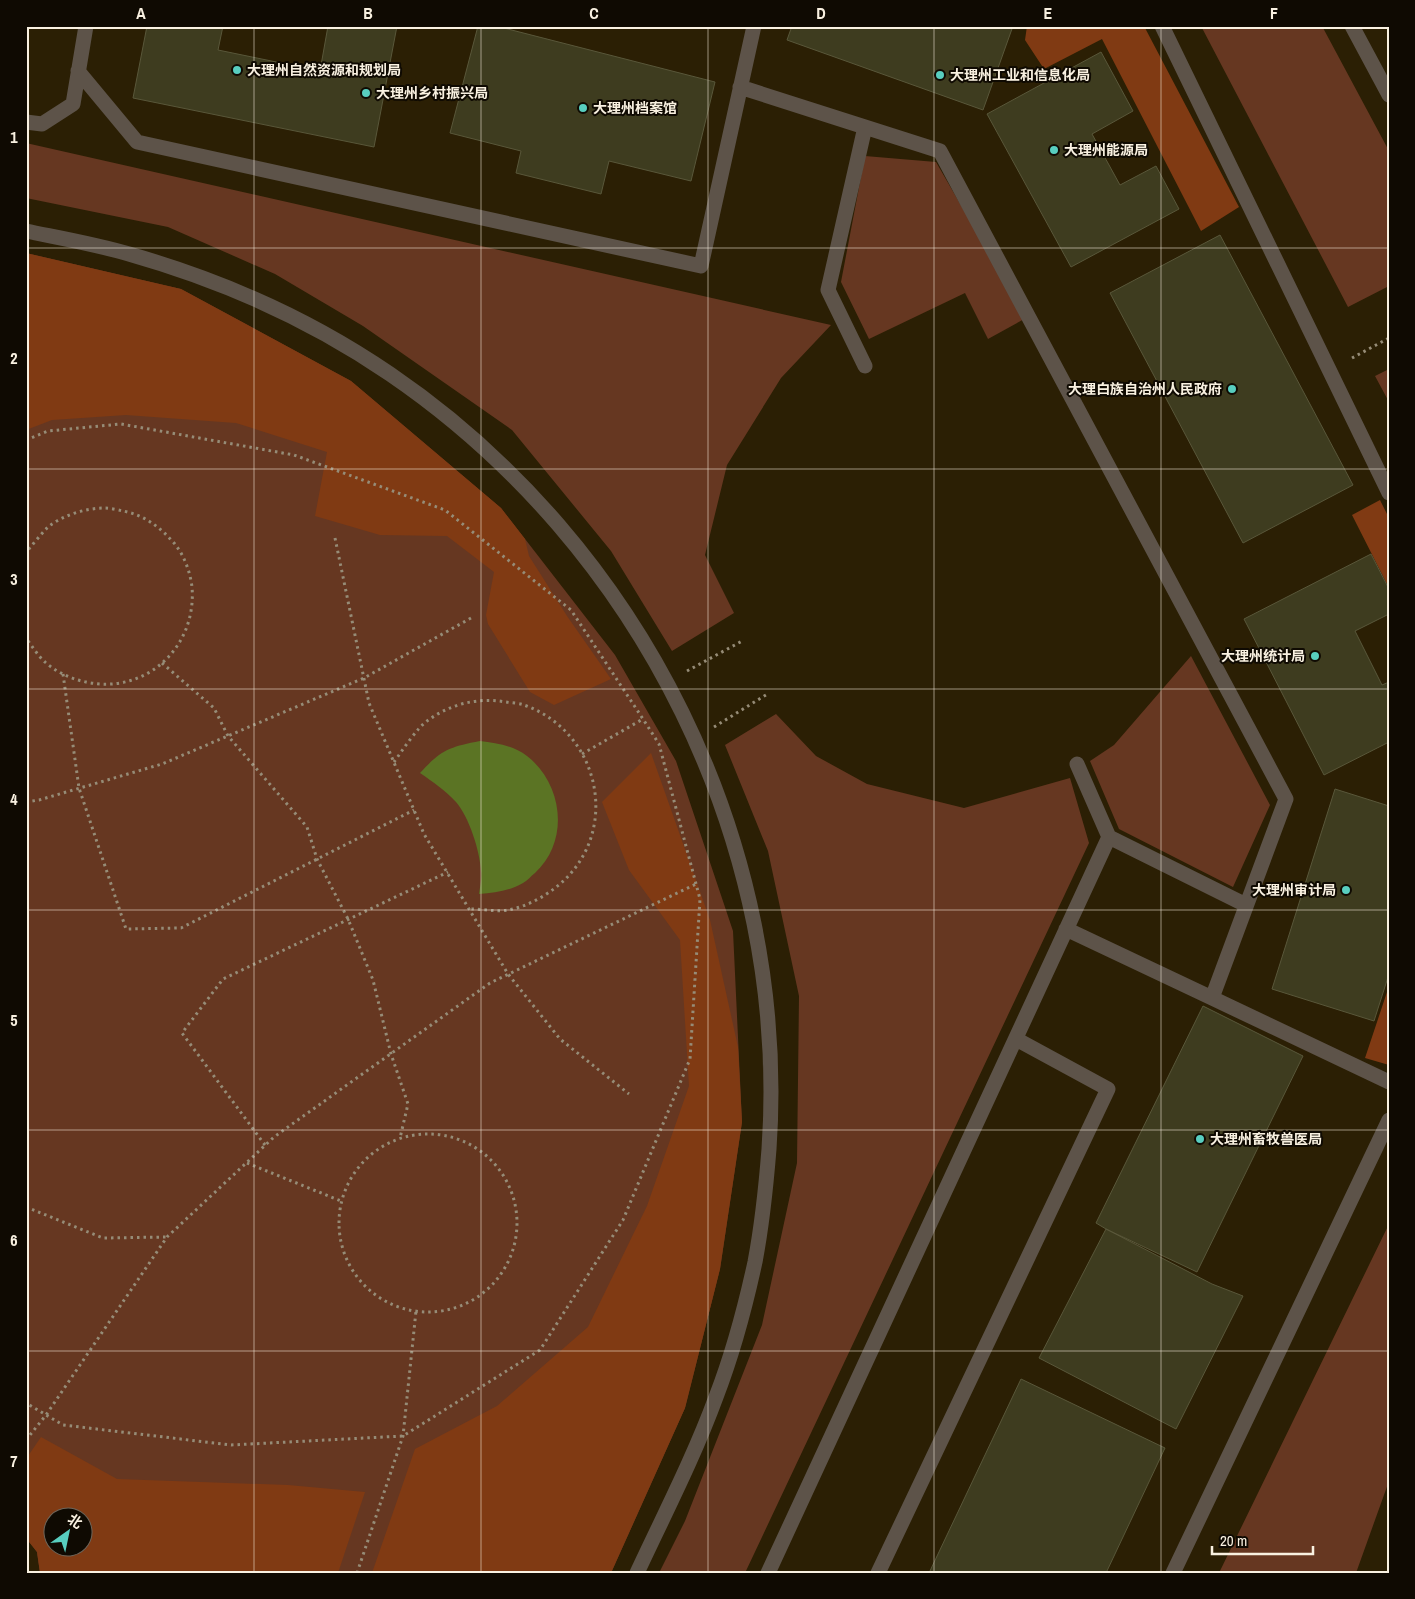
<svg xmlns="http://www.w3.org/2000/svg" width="1415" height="1599" viewBox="0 0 1415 1599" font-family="'Archivo Narrow','Noto Sans SC',sans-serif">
<rect width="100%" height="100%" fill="#2b1f04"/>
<path fill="#663721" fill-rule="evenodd" d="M1201 26H1322L1389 151V286L1348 307Z
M26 143 831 325 781 378 727 465 705 555 734 613 672 651 611 551 512 430 363 326 275 274 168 227 26 198Z
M865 156 936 162 1026 318 988 339 965 293 869 339 841 282Z
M26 253 181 289 351 381 501 508 615 655 676 761 733 931 742 1122 720 1269 685 1408 611 1573H40L37 1552 26 1538ZM52 1516H82V1546H52Z
M1389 369V402L1375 376Z
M1191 656 1270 805 1233 887 1119 829 1090 761 1114 745Z
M776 714 816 756 867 784 964 808 1070 778 1089 843 745 1573H659L685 1521 762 1325 797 1163 799 996 768 851 725 745Z
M1389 1224V1481L1356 1573H1219Z"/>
<path fill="#803a13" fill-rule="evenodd" d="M1027 26H1144L1239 207 1201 231 1102 39 1044 69 1025 40Z
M26 253 181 289 351 381 501 508 525 539 529 556 567 616 611 679 554 705 530 692 488 624 486 615 494 572 447 536 380 535 315 516 327 452 236 423 126 415 52 420 26 430Z
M1380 500 1389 518V588L1352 515Z
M651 753 710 920 738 1047 742 1122 720 1269 685 1408 611 1573H372L415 1449 497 1406 588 1327 647 1206 689 1086 680 940 629 870 602 802Z
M1389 986V1065L1365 1058Z
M41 1437 117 1479 288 1485 365 1492 338 1573H40L37 1552 26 1538V1459ZM82 1516V1546H52V1516Z"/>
<path fill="#5b7424" d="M480 741C496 743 513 745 527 756 563 784 570 841 535 873 531 876 527 881 523 883 509 891 495 893 479 894 480 887 482 879 481 871 480 851 469 817 456 802 445 790 433 782 420 773 441 750 449 747 480 741Z"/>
<path fill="#3e3c1f" stroke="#59573a" d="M147 26H223L218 50 320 71 328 26H397L374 147 133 98Z
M478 26H496L715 82 691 181 609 161 601 194 516 173 521 151 450 133Z
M792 26H1013L983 110 787 40Z
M1101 52 1133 111 1092 134 1120 185 1156 166 1179 209 1071 267 987 114Z
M1220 235 1353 485 1243 543 1110 293Z
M1371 554 1389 589V614L1355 631 1382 685 1389 682V742L1324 775 1244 619Z
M1335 789 1389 806V974L1374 1021 1272 989Z
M1203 1006 1303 1056 1197 1272 1106 1229 1096 1223Z
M1106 1229 1212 1284 1243 1296 1176 1429 1039 1358Z
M1021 1379 1165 1448 1106 1573H929Z"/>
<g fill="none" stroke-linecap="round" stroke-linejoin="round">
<path stroke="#968c77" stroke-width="3" stroke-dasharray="2.5 4" stroke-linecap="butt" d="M1352 358 1389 338
M26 440 48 431 121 424 294 455 445 510 571 610 643 719 659 744 700 899 690 1059 623 1220 540 1350 403 1436 231 1445 63 1425 26 1403
M335 538 369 703 424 834 508 974 560 1039 629 1094
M26 555 28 550C34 543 41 534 48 527 63 515 86 508 105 508 111 508 118 510 123 511 144 515 160 527 174 543 184 555 190 571 192 587 197 648 145 695 86 682 71 679 56 672 45 662 38 656 32 646 26 638
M162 663 214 708 228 736 307 827 317 859 348 919 373 980 391 1054 408 1104 400 1138
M687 671 744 640
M63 674 79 788 126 929 181 928 414 810
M714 727 769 693
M582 754 643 719
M394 762C402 751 417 728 427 721 450 704 478 697 506 702 512 703 519 703 524 705 603 733 622 837 555 888 542 898 525 907 508 910 496 912 482 909 470 909
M26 802 39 800 162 764 364 678 471 618
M339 1223a89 89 0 1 1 178 0a89 89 0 1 1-178 0Z
M265 1145 182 1033 223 979 448 872
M247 1163 341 1201
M26 1207 103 1238 167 1237
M26 1440 46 1415 167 1237 274 1137 490 983 696 884
M357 1573 403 1436 416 1311"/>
<path stroke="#5d5349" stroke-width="15" d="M1162 26 1389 493
M1352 26 1389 95
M78 71 137 142 701 266 754 26
M740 87 940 151 1286 799 1212 998 1389 1082
M26 122 42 124 73 104 86 26
M865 127 828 290 865 366
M26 231C60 238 95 244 129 254 221 280 311 320 390 374 642 546 790 845 769 1149 766 1187 762 1225 755 1262 745 1308 733 1353 716 1397 694 1457 664 1515 637 1573
M1109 837 1246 905
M1066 929 1212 998
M768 1573 1109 837 1077 764
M878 1573 1108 1089 1016 1039
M1173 1573 1389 1120"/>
</g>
<path fill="none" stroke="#f9f1e1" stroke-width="1" stroke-opacity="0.55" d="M254 26V1573M481 26V1573M708 26V1573M934 26V1573M1161 26V1573M26 248H1389M26 469H1389M26 689H1389M26 910H1389M26 1130H1389M26 1351H1389"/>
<g fill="#58cebf" stroke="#0f0a02" stroke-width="2">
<circle cx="237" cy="70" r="5"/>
<circle cx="940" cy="75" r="5"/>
<circle cx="366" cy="93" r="5"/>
<circle cx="583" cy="108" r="5"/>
<circle cx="1054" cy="150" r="5"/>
<circle cx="1232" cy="389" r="5"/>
<circle cx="1315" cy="656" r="5"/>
<circle cx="1346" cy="890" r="5"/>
<circle cx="1200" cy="1139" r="5"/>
</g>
<g text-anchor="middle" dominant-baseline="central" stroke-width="4" stroke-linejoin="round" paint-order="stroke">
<g font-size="14" font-weight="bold" fill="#f9f1e1" stroke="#0f0a02" text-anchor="start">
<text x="247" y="70">大理州自然资源和规划局</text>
<text x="950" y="75">大理州工业和信息化局</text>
<text x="376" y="93">大理州乡村振兴局</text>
<text x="593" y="108">大理州档案馆</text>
<text x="1064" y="150">大理州能源局</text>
<text x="1222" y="389" text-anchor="end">大理白族自治州人民政府</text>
<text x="1305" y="656" text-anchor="end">大理州统计局</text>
<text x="1336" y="890" text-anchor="end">大理州审计局</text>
<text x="1210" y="1139">大理州畜牧兽医局</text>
</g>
</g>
<rect width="1415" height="1599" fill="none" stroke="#0f0a02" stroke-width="55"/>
<g transform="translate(68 1532) rotate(33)"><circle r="24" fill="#0f0a02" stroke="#6d665b"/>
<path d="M0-4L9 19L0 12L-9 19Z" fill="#58cebf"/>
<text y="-8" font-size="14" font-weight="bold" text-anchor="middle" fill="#f9f1e1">北</text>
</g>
<path d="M1212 1546v8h101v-8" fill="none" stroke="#f9f1e1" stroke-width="2.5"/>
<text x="1220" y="1546" font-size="15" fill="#f9f1e1" stroke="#0f0a02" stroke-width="4" paint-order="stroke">20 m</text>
<rect x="28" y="28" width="1360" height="1544" fill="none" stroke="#f9f1e1" stroke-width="2"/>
<g font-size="16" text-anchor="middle" font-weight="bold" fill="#f9f1e1">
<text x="141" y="19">A</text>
<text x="368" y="19">B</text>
<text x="594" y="19">C</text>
<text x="821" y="19">D</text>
<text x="1048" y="19">E</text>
<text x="1274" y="19">F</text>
<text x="14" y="143">1</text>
<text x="14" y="364">2</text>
<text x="14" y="585">3</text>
<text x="14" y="805">4</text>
<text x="14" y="1026">5</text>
<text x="14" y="1246">6</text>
<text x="14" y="1467">7</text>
</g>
</svg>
